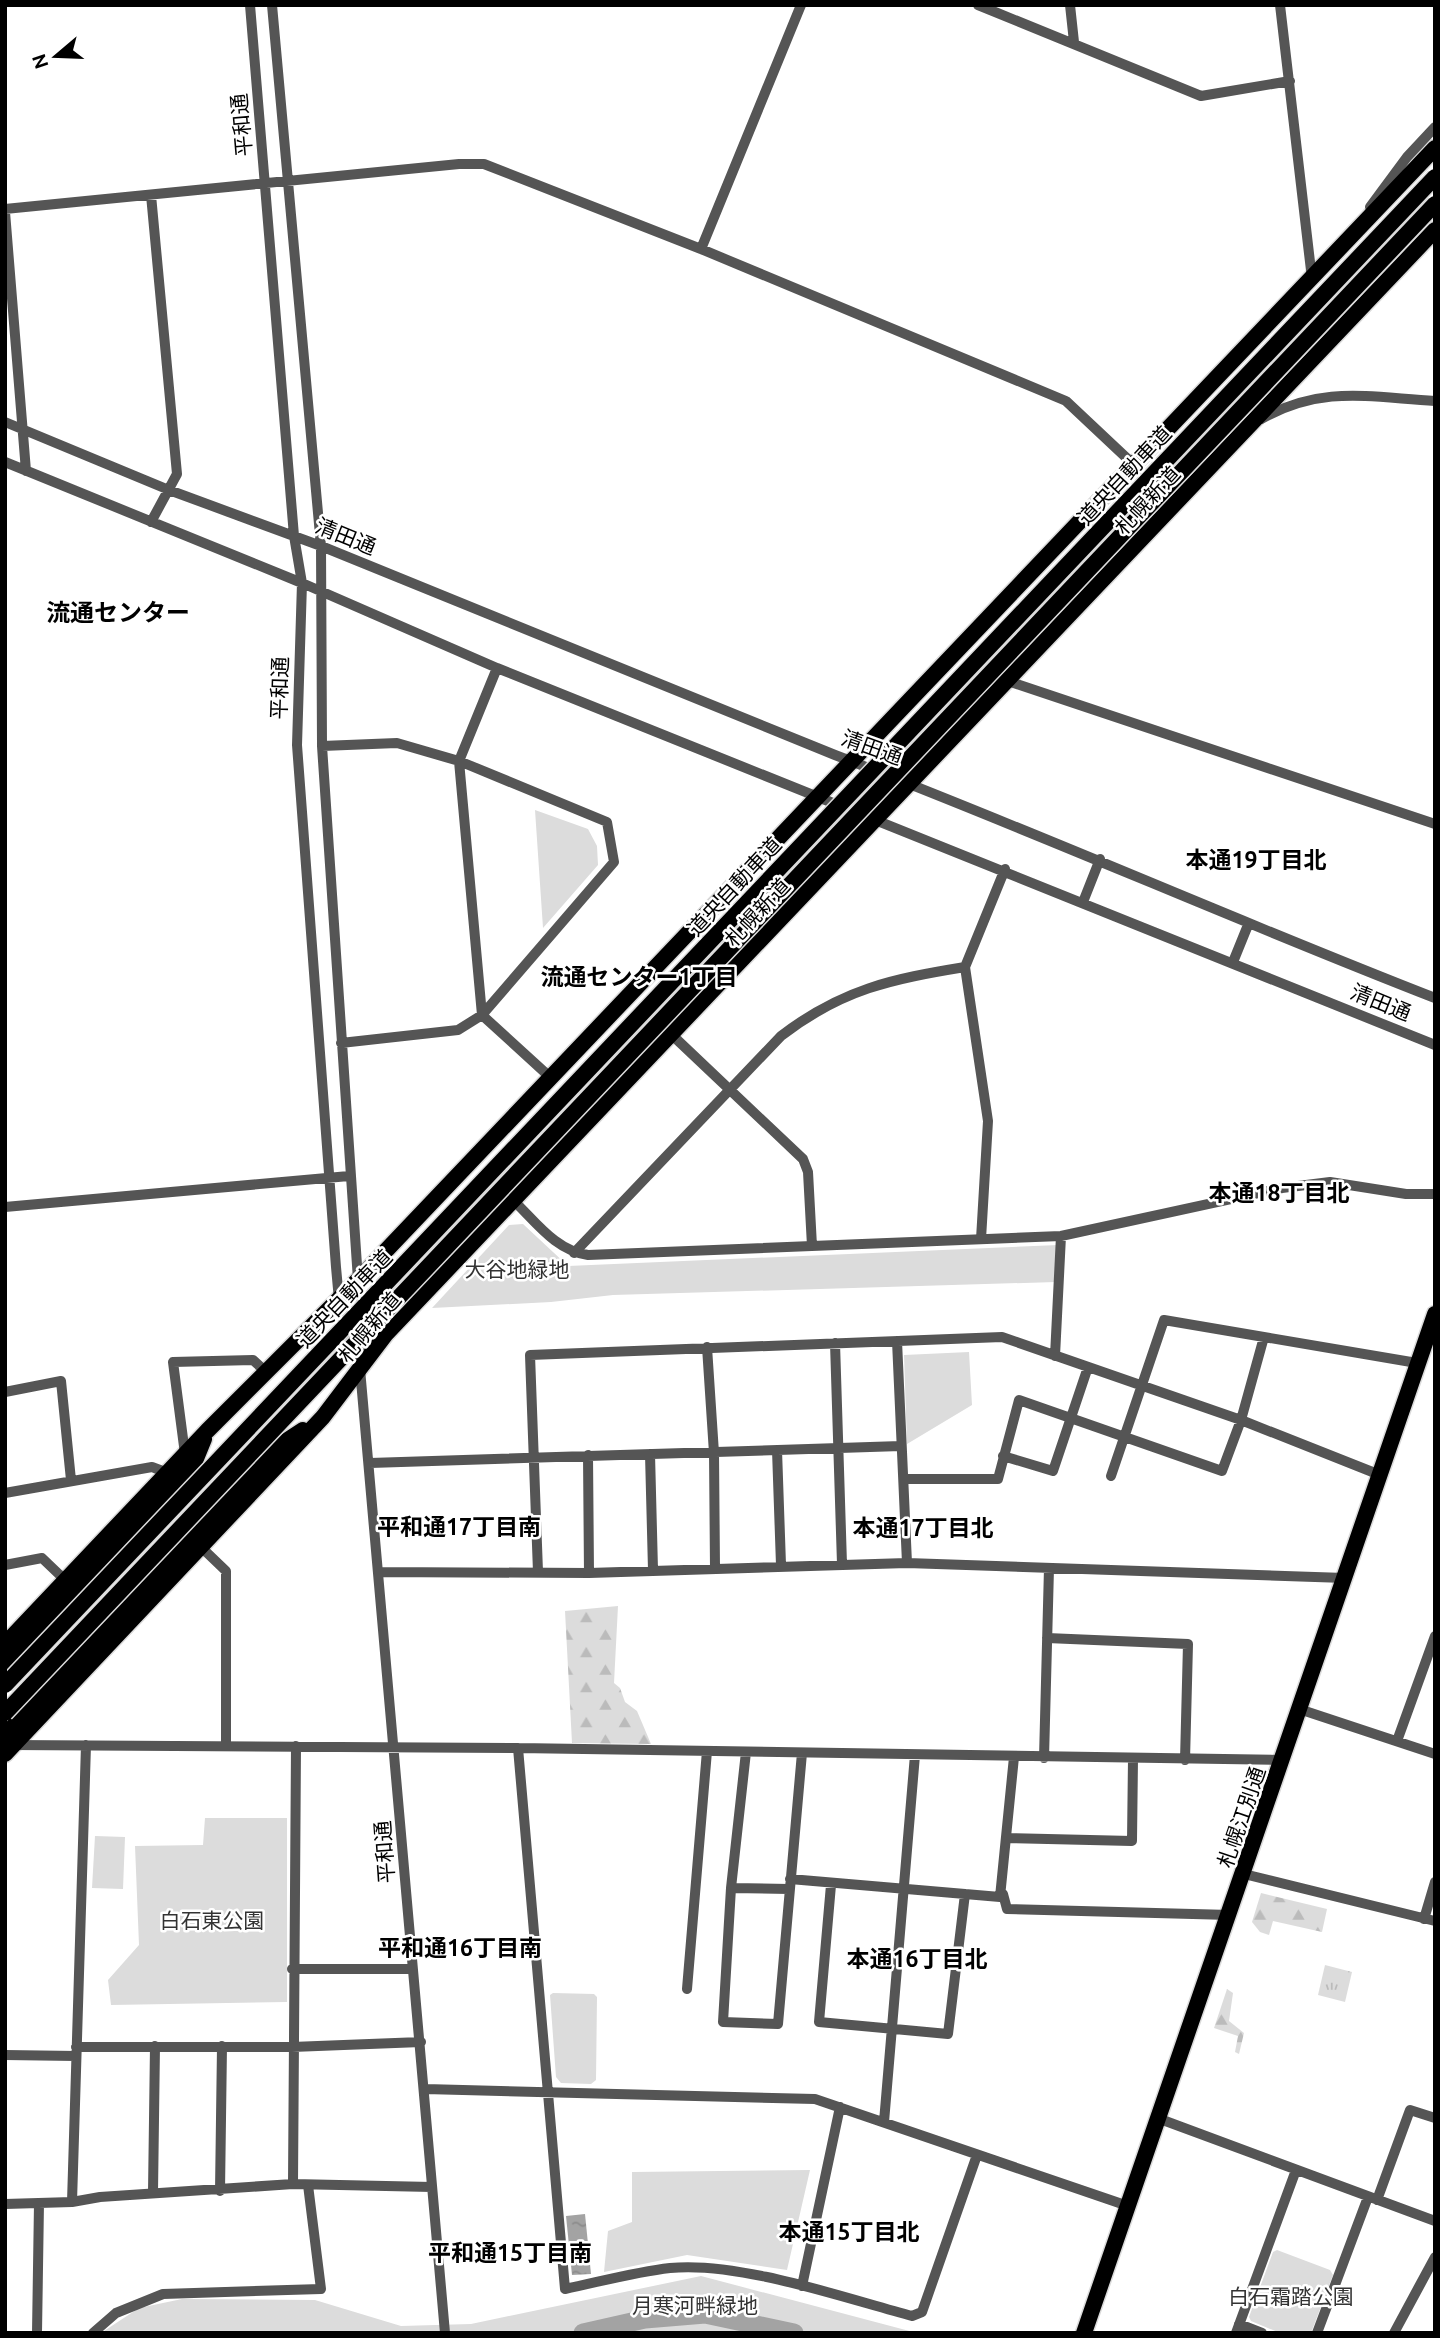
<svg xmlns="http://www.w3.org/2000/svg" width="1440" height="2338" viewBox="0 0 1440 2338" font-family="Ubuntu,'Noto Sans JP',sans-serif">
<defs>
<pattern id="grass-tufts" width="24" height="20" patternUnits="userSpaceOnUse" patternTransform="scale(1.75)"><rect width="24" height="20" fill="#dcdcdc"/><path d="M3 7l-1-3M5 7V3M7 7l1-3M15 17l-1-3M17 17v-4M19 17l1-3" fill="none" stroke="#bbb"/></pattern>
<pattern id="forest-firs" width="22" height="20" patternUnits="userSpaceOnUse" patternTransform="scale(1.75)"><rect width="22" height="20" fill="#dcdcdc"/><path d="M5 1l3.5 6h-7zM16 11l3.5 6h-7z" fill="#bbb"/></pattern>
<pattern id="water-ripples" width="26" height="14" patternUnits="userSpaceOnUse" patternTransform="scale(1.75)"><rect width="26" height="14" fill="#a3a3a3"/><path d="M2 4q2-2 4 0t4 0M15 11q2-2 4 0t4 0" fill="none" stroke="#8b8b8b"/></pattern>
</defs>
<rect width="100%" height="100%" fill="#fff"/>
<path fill="url(#grass-tufts)" d="M1325 1965 1352 1972 1345 2002 1318 1995Z"/>
<path fill="url(#forest-firs)" d="M618 1606 614 1683 620 1688 625 1702 637 1711 651 1744 572 1743 565 1611Z
M1261 1893 1327 1909 1322 1932 1273 1921 1269 1935 1260 1932 1252 1922Z
M1227 1989 1233 1993 1229 2021 1244 2033 1239 2054 1235 2052 1238 2036 1214 2028Z"/>
<path fill="#dcdcdc" d="M535 810 588 829 597 846 598 865 543 928Z
M523 1224 568 1266 1058 1245 1056 1282 613 1295 551 1302 432 1308 509 1225Z
M969 1352 972 1405 907 1444 904 1355Z
M205 1818H287V2002L111 2005 108 1980 139 1945 135 1846 203 1845Z
M95 1836 125 1837 123 1889 92 1888Z
M553 1993 594 1994 597 1997 596 2080 591 2084 561 2083 556 2077 550 1995Z
M810 2170 787 2270 687 2255 604 2272 608 2231 632 2222V2172Z
M1277 2250 1330 2270 1333 2275 1311 2333H1280L1251 2321 1249 2317 1273 2252Z
M701 2276 917 2333H101L139 2308 182 2299 315 2300 401 2326 471 2324Z"/>
<path fill="url(#water-ripples)" d="M585 2214 591 2274 572 2275 566 2216Z"/>
<g fill="none" stroke-linecap="round" stroke-linejoin="round">
<path stroke="#a3a3a3" stroke-width="19" d="M583 2333 645 2319 705 2314 794 2333"/>
<g stroke="#dbdbdb" stroke-width="19">
<path id="highway" d="M5 1644 207 1431 358 1280 1435 148
M5 1664 193 1466 204 1439
M5 1735 280 1445 303 1430
M5 1754 323 1417 386 1334 1435 230
M1084 2333 1435 1314"/>
</g>
<path stroke="#555" stroke-width="10" d="M250 5 294 536 302 583 297 745 336 1267 339 1300 354 1350
M272 5 321 546 322 746 358 1280 360 1369 445 2333
M978 5 1201 96 1290 81
M1070 5 1074 42
M1280 5 1312 279
M151 195 177 474 151 522
M1370 207 1407 157 1435 127
M5 209 459 164H484L701 249 1066 401 1166 495
M5 212 26 471
M701 249 801 5
M1261 419C1323 385 1367 397 1435 401
M5 422 169 490 321 546 835 755C1037 832 1234 920 1435 998
M5 462 302 583 497 668 1435 1045
M497 668 459 761 482 1015 551 1078
M1005 680 1435 824
M322 746 397 743 459 761 607 822 614 862 482 1015 458 1030 341 1043
M1083 902 1100 859
M1233 962 1248 925
M671 1034 803 1159 808 1172 812 1246
M513 1200C536 1222 556 1251 588 1255L1061 1236 1282 1188 1330 1182 1406 1194H1435
M5 1207 349 1176
M981 1239 988 1121 965 967 1005 869
M574 1253 781 1036C842 989 892 979 965 967
M897 1341 907 1563
M835 1343 842 1564
M707 1347 714 1453 715 1568
M1055 1356 1061 1236
M5 1392 61 1381 71 1480
M777 1450 781 1565
M185 1454 173 1362 253 1360 266 1372
M650 1454 653 1570
M588 1455 589 1573
M1003 1456 1053 1471 1088 1367
M370 1463 901 1446
M1111 1476 1164 1320 1417 1363
M904 1479H998L1019 1400 1222 1471 1241 1420 1264 1337
M5 1493 152 1467 168 1473
M201 1547 226 1571V1746
M5 1565 42 1558 65 1580
M378 1572 589 1573 907 1563 1345 1578
M538 1572 530 1355 1002 1337 1241 1420 1380 1475
M1047 1638 1188 1644 1185 1760
M1299 1709 1435 1754
M1397 1741 1435 1636
M11 1745 518 1748 1282 1760
M518 1748 565 2289C599 2282 635 2272 670 2268 739 2261 844 2298 912 2316L922 2312 977 2155
M746 1752 731 1888 723 2022 778 2024 802 1753
M1044 1758 1049 1568
M1008 1838 1132 1841 1133 1759
M1244 1874 1435 1921
M790 1879 1000 1897 1014 1757
M831 1885 819 2022 948 2034 965 1894
M731 1888 789 1889
M1003 1894 1007 1909 1230 1915
M1424 1919 1435 1882
M292 1969H412
M687 1989 707 1751
M76 2047H292L421 2042
M5 2055 76 2056
M425 2089 815 2099 1128 2206
M1160 2119 1435 2221
M884 2122 915 1755
M293 2184 296 1746
M220 2191 222 2046
M153 2192 155 2046
M1377 2200 1410 2110 1435 2118
M72 2202 86 1745
M5 2204 72 2202 100 2197 293 2184 432 2187
M802 2286 840 2107
M1239 2324 1262 2333
M37 2333 39 2203
M93 2333 116 2313 163 2294 321 2289 308 2185
M1236 2333 1296 2170
M1317 2333 1368 2197
M1394 2333 1435 2257"/>
<use href="#highway" stroke="#000" stroke-width="16"/>
<g stroke="#dbdbdb" stroke-width="19" stroke-linecap="butt">
<path id="highway-bridge" d="M5 1685 1435 177
M5 1713 1435 204"/>
</g>
<use href="#highway-bridge" stroke="#000" stroke-width="16"/>
</g>
<g text-anchor="middle" dominant-baseline="central" stroke-width="5" stroke-linejoin="round" paint-order="stroke">
<g font-size="21" fill="#000" stroke="#fff">
<text transform="translate(241 125) rotate(-95)">平和通</text>
<text transform="translate(1124 475) rotate(-47)">道央自動車道</text>
<text transform="translate(1147 500) rotate(-47)">札幌新道</text>
<text transform="translate(346 536) rotate(22)">清田通</text>
<text transform="translate(279 688) rotate(-88)">平和通</text>
<text transform="translate(872 747) rotate(20)">清田通</text>
<text transform="translate(734 886) rotate(-47)">道央自動車道</text>
<text transform="translate(757 912) rotate(-47)">札幌新道</text>
<text transform="translate(1381 1002) rotate(22)">清田通</text>
<text transform="translate(344 1298) rotate(-46)">道央自動車道</text>
<text transform="translate(369 1327) rotate(-50)">札幌新道</text>
<text transform="translate(1241 1817) rotate(-71)">札幌江別通</text>
<text transform="translate(384 1852) rotate(-94)">平和通</text>
</g>
<g font-size="21" fill="#333" stroke="#fff">
<text x="517" y="1269">大谷地緑地</text>
<text x="212" y="1920">白石東公園</text>
<text x="1291" y="2296">白石霜踏公園</text>
<text x="695" y="2305">月寒河畔緑地</text>
</g>
<g font-size="23" font-weight="bold" fill="#000" stroke="#fff">
<text x="1256" y="859">本通19丁目北</text>
<text x="639" y="976">流通センター1丁目</text>
<text x="1279" y="1192">本通18丁目北</text>
<text x="459" y="1526">平和通17丁目南</text>
<text x="923" y="1527">本通17丁目北</text>
<text x="460" y="1947">平和通16丁目南</text>
<text x="917" y="1958">本通16丁目北</text>
<text x="849" y="2231">本通15丁目北</text>
<text x="510" y="2252">平和通15丁目南</text>
</g>
<g font-size="24" font-weight="bold" fill="#000" stroke="#fff">
<text x="118" y="612">流通センター</text>
</g>
</g>
<rect width="1440" height="2338" fill="none" stroke="#000000" stroke-width="14"/>
<g transform="translate(56 56) rotate(251)" stroke="#ffffff" stroke-width="5" paint-order="stroke">
<path d="M0-5L12 26L0 18L-12 26Z" fill="#000000"/>
<text y="-10" font-size="19" font-weight="bold" text-anchor="middle" fill="#000000">N</text>
</g>
</svg>
